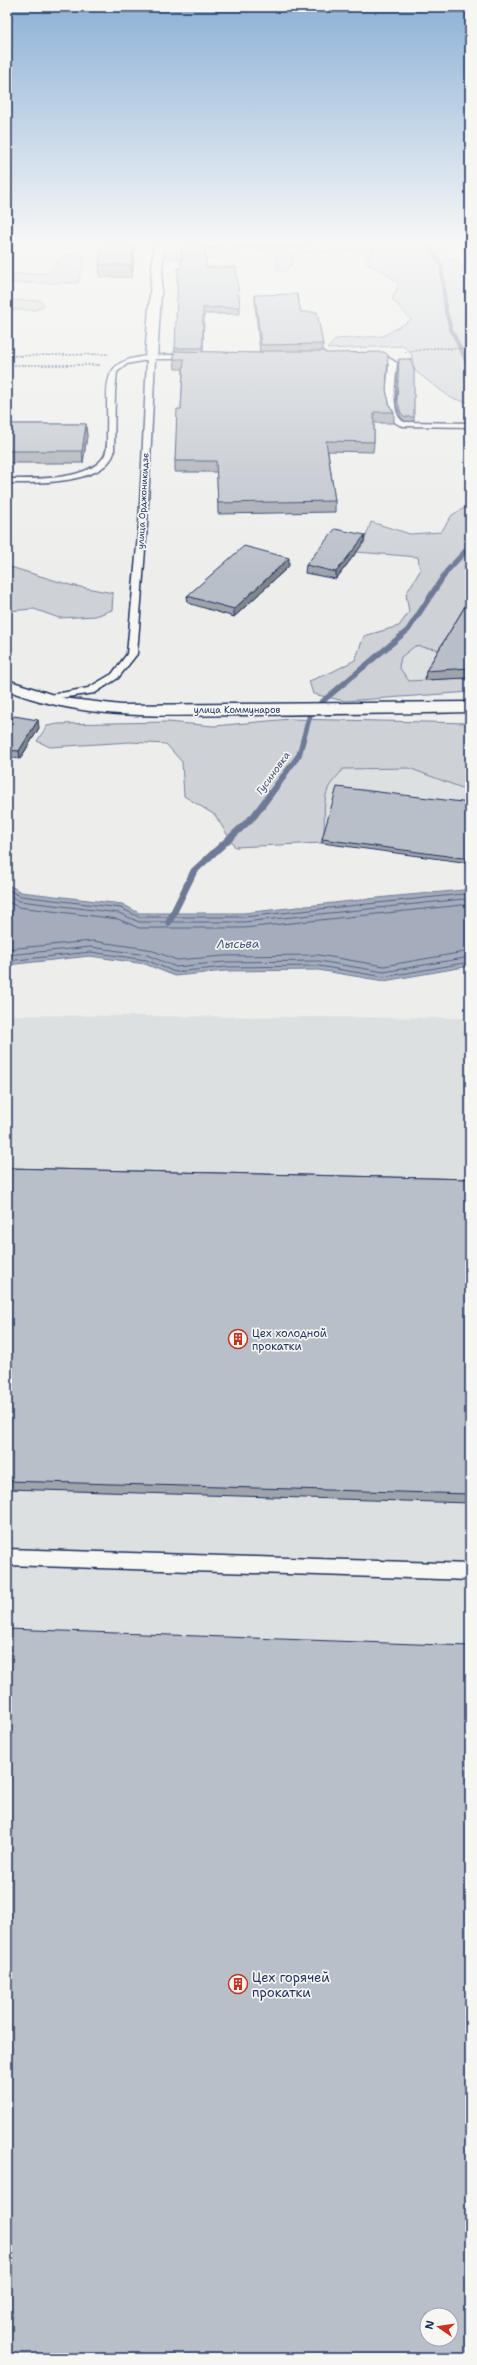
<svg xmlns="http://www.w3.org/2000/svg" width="477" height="2365" viewBox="0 0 477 2365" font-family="'Shantell Sans',sans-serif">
<rect width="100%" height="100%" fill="#edeeec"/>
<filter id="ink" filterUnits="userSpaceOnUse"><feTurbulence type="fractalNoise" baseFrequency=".025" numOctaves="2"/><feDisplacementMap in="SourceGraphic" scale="8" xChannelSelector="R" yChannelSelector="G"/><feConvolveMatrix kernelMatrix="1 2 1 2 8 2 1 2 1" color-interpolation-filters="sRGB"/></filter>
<g filter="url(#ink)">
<path fill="#dde0e1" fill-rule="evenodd" d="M470 605V682L462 678 409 681 399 667 401 657Z
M409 768 470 791V863L322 843 325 830 324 806 328 788 343 769Z
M7 1015 470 1018V2358H7ZM427 2315H451V2339H427Z"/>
<path fill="#ced2d7" stroke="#74809a" d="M219 244H364L369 245 367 250 295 254 292 264 285 271 276 269V252L246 248 222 259 166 258 168 254 174 252 191 253 218 247Z
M381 244H449L451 247 445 250V255L461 264 470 284V403L451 398 415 371 411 353 403 346 327 349 336 339 383 336 411 320 392 299 399 284 383 271 366 263 374 246Z
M85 255 78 283H7V274L50 273 61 256Z
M40 300 45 305 36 310H7V301Z
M470 505V605L443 650 415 646 401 657 399 667 409 681 462 678 470 682V692L345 701 313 694 309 681 332 672 355 660 364 636 399 626 409 612 406 594 420 571 418 557 357 552 364 542 371 522 410 534 441 532 452 515Z
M7 566 70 585 113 593 112 610 96 616 59 618 34 609 7 611Z
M290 719 470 723V791L409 768 343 769C339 775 331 782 328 789 321 807 327 825 322 843L235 847 215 815 184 796 182 762 166 744 130 742 50 747 37 741 47 726 58 724 167 722 214 726Z"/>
<path fill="#a5acbc" stroke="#6e7a96" d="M7 884 21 892 122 904 139 913H244L387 897 464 890 470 892V966L384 981 318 970 225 971 175 976 145 964 90 956 7 965Z"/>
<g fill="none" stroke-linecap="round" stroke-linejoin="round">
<path stroke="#526184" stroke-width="1" d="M7 889 20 896 121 908 139 917H244L463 894 470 896
M7 895 20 901 119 913 139 922H244L463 899 470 901
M7 901 18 907 118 919 139 928H244L462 905 470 907
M7 949 92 941 148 949 177 960 224 956 319 955 384 966 470 951
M7 955 91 947 147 955 176 967 224 962 319 961 384 972 470 957
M7 961 91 952 146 960 175 972 225 967 319 966 384 977 470 962"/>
<path stroke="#6e7a96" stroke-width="4" d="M428 244 441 265 446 312 451 329 470 369"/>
<path stroke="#6e7a96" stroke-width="5.5" d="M282 778 299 755 311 711 408 630 447 571 470 546"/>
<path stroke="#6e7a96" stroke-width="7" d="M169 922 194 871 254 816 283 777"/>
<g stroke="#1b2f5e" stroke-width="3">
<path id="service" d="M369 354 384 355 397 363C396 378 389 415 404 422L470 423V427L403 426C379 420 388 384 389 364L379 359 366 358V354Z
M165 355H192L196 357 192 359H155L147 524 137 654 118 678 95 693 39 701V697L88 688 112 674 127 654 139 524 147 360 127 364 117 372 115 391 114 453C103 485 34 483 7 483V479C33 479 86 481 103 458 108 452 107 441 107 434 109 378 95 357 165 355Z
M7 1549 470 1564V1580L7 1565Z"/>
</g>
<g stroke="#1b2f5e" stroke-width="3">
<path id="minor" d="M154 244H164L157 358 151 361 145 358Z"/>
</g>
<g stroke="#1b2f5e" stroke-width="3">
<path id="secondary" d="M7 680 63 698 121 705 470 702V712C393 714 317 714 240 715 161 716 82 720 7 690Z"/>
</g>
<path stroke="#1b2f5e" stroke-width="1.5" stroke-dasharray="2 1.5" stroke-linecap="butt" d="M203 248 303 247 312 244
M405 352 437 348 470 349
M7 356 109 354
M7 365H100"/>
<use href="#service" fill="#f6f6f2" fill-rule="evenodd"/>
<use href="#minor" fill="#f6f6f2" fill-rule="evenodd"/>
<use href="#secondary" fill="#f6f6f2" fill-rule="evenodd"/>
</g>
<path fill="#9fa4ac" stroke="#1b2f5e" d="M135 247 132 277H100L99 265Z
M206 267 240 307V314H204L203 352 260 353 255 304V295L301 312 323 344V351L325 353 386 390 390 407 394 412V423H374V442L373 452 328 451 335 501V512L218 514 217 472H175V461L181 409 183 369H175L174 359 175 348Z
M399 359 414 417V421H405L401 417 396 404Z
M7 424H86L87 436 83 463H7Z
M365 535 364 542 336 579 305 573 306 565Z
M289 566 234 617 188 603 187 596Z
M470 598V673L467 678 425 680 426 671Z
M7 719 39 728 20 759 7 757Z
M470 803V863L322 843V839Z
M7 1168 470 1179V1503L7 1489Z"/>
<path fill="#82868c" stroke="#1b2f5e" d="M133 244H135V247L132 277 131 265Z
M86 424 87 436 83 463 82 451Z
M365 535 364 542 336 579V572Z
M289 558V566L234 617V609Z
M470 666V673L467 678 469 668Z
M38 720 39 728 20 759 19 751Z"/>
<path fill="#b9bfc8" stroke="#1b2f5e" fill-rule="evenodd" d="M102 244H133L131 265H99Z
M182 244H205L206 267H236L240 307 203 308V348H175L178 268H181Z
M297 294 301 312H317L323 344 261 345 255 295Z
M174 351 262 353 261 351H325V353L384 352 388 355 386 390 390 407 394 412H374V442L326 441 335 501 218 503 216 461H175L177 409H181L184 359H174Z
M399 359H410L414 369V417H405L401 413 397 400Z
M7 424H86L82 451H7Z
M335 529 365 535 336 572 306 565Z
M244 546 289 558 234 609 187 596Z
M470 598V666L469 668 426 671Z
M14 716 38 720 19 751 7 750V719H12Z
M337 787 470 803V859L322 839Z
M7 1168 470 1179V1494L7 1481Z
M7 1629 470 1646V2358H7ZM427 2315H451V2339H427Z"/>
</g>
<linearGradient id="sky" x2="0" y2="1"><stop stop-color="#8db1d6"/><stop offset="0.42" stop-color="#f7f7f6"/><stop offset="1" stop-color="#f7f7f6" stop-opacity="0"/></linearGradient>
<rect width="477" height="575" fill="url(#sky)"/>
<defs>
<g id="building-ring" transform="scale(1)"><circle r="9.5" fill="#f6f6f2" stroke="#c8321e" stroke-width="1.5"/><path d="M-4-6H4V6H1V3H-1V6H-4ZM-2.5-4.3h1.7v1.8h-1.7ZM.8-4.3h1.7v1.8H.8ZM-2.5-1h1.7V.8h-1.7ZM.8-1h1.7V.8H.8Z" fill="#c8321e"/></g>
</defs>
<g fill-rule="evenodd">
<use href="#building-ring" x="238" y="1339"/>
<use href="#building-ring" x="238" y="1984"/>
</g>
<g text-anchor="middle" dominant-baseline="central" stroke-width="3.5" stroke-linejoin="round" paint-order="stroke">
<g font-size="9" fill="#1b2f5e" stroke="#f6f6f2">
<text transform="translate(143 501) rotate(-87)">улица Орджоникидзе</text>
<text x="237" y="710">улица Коммунаров</text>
</g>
<g font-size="10" font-style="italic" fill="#44547a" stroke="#f6f6f2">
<text transform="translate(273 773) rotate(-54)">Гусиновка</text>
</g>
<g font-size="11" fill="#1b2f5e" stroke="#f6f6f2" text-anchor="start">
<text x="252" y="1333">Цех холодной<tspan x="252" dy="13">прокатки</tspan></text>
</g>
<g font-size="12" font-style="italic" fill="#44547a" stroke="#f6f6f2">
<text transform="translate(238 944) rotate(-1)">Лысьва</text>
</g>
<g font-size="13" fill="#1b2f5e" stroke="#f6f6f2" text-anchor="start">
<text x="252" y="1977">Цех горячей<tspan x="252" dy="15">прокатки</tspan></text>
</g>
</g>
<rect width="477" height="2365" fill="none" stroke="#f6f6f2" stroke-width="24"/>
<rect x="12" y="12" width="453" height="2341" fill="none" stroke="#1b2f5e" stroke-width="1.5" filter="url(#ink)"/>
<g transform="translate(439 2327) rotate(283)"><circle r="19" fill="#f6f6f2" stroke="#9ea6b7"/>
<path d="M0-3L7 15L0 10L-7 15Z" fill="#c8321e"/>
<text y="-6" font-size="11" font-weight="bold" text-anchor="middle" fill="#1b2f5e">N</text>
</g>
</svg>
